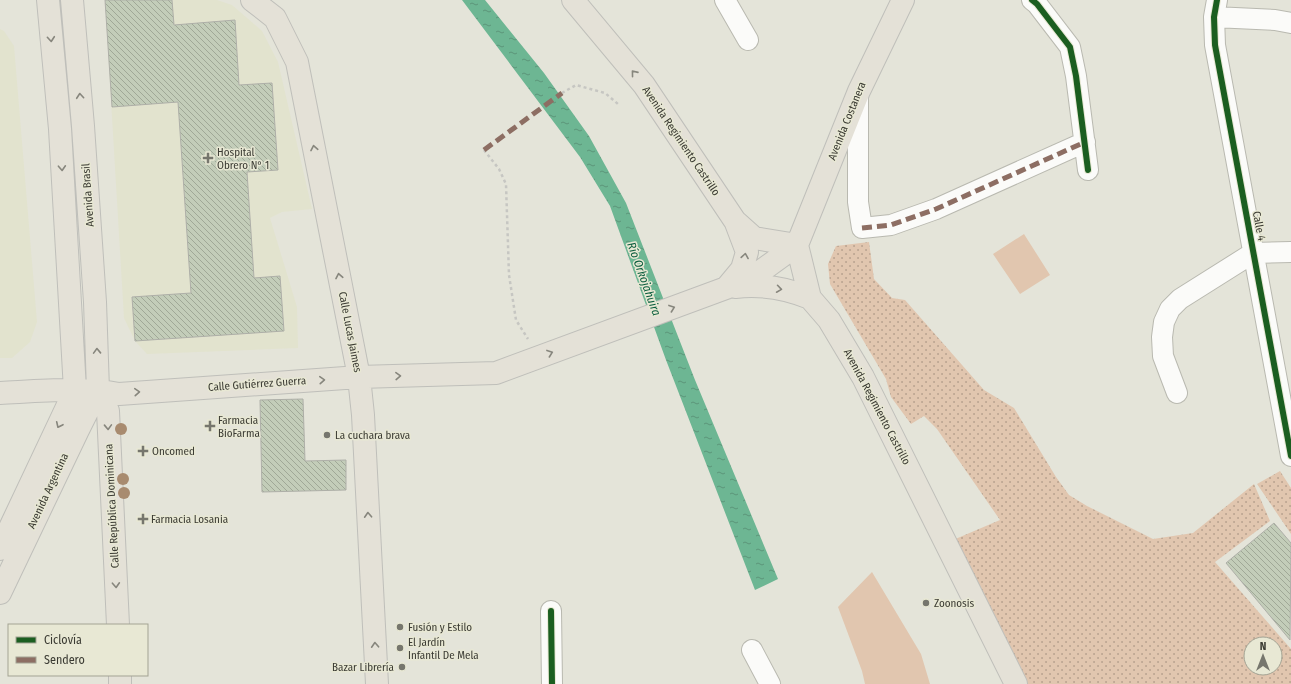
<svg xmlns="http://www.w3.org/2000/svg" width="1291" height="684" viewBox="0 0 1291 684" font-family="'Fira Sans Condensed',sans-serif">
<defs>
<pattern id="park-dots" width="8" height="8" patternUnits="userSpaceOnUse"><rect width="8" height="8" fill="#e1c6af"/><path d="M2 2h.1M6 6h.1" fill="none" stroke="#b8a28f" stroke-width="1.8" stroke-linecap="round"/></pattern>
<pattern id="water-ripples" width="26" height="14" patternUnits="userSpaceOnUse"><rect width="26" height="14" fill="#6db693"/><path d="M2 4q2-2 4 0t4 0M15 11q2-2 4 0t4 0" fill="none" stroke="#5b9579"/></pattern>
<pattern id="building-back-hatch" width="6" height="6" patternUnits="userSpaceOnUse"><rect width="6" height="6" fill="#c3cdb9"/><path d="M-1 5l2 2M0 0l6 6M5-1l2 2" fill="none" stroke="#a0a897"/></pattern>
</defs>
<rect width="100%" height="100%" fill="#e4e4d9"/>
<path fill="#e2e3ce" d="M105 0H217L232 5 262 31 278 62 312 209 282 212 270 218 297 307 298 348 147 354 135 341 124 318Z
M0 29 4 31 14 46 37 322 30 342 12 358H0Z"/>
<path fill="#e1c6af" d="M1024 234 1050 275 1020 294 993 254Z
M872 572 921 654 930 684H865L862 671 838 607Z"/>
<path fill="url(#park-dots)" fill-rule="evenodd" d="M869 242 874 279 892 298 905 300 984 390 1014 408 1056 477 1069 495 1087 506 1153 539 1193 533 1254 484 1270 521 1215 562 1291 649V684H1022L946 543 1000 520 937 429 924 416 911 424 891 397 886 379 830 284 828 264 836 246ZM1251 644H1275V668H1251Z
M1280 471 1291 488V534L1257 484Z"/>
<path fill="url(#water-ripples)" d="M462 0H485L544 73 589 136 626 203 695 380 778 579 755 590 666 360 610 206 580 157Z"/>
<path fill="url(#building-back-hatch)" stroke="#aeafa8" d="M105 0H172L174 25 235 20 239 85 272 83 278 170 247 172 254 278 280 276 284 331 135 341 132 297 191 293 178 102 112 107Z
M303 399 305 461 346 460V490L262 492 260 400Z
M1274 523 1291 543 1290 640 1226 563Z"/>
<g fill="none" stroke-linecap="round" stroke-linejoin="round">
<g stroke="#b9b9b0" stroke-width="22">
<path id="minor" d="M725 0 748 40
M1032 0 1037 4 1070 47 1076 76 1088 170
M1217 0 1214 17 1215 45 1291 456
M1214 17 1275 20 1291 23
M858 97V202L862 228 891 225 936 209 1085 142
M1177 393 1163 356 1162 337 1164 322 1170 309 1180 299 1253 253 1291 252
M551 611 552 684
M752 650 770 684"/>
</g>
<g stroke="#bfbfba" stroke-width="24">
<path id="major" d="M72 0 83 126 95 302 98 390 108 411 118 625
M252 0 275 18 297 62 359 377 363 415 377 684
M573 0 644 85 735 221 754 238 797 245
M797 245 810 298 829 320 863 377 1016 684
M797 245 859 91 903 0
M727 287 742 269 747 252 736 223
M735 287C761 284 786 288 810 298
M0 393C40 391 80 387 119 394L359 377 496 373 726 288 757 274 797 245
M0 549 75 390 60 129 48 0
M0 593 78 430 98 390
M120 675V684"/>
</g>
<path stroke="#c6c6c2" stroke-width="2.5" stroke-dasharray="3 3" stroke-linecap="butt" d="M562 93 576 85 605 93 618 104
M484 150 499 169 506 184 509 275 516 320 528 339"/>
<use href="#minor" stroke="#fbfbf9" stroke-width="20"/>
<use href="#major" stroke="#e4e1d7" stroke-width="22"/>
<path stroke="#8d6e63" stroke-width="5" stroke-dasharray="10 5" stroke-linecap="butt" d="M484 150 562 93
M862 228 891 225 936 209 1085 142"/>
<g stroke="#e8e8d4" stroke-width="8">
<path id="cycleway" d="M1032 0 1037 4 1070 47 1076 76 1088 170
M1217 0 1214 17 1215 45 1291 456
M551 611 552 684"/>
</g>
<use href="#cycleway" stroke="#1b5e20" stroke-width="6"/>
</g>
<g fill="#a88b6f">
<circle cx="121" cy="429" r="6"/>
<circle cx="123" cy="479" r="6"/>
<circle cx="124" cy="493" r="6"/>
</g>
<defs><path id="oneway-chevron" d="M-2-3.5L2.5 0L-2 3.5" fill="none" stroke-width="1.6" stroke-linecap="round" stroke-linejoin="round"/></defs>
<g stroke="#87867d">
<use href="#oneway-chevron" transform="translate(51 39) rotate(85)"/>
<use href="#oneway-chevron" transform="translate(634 73) rotate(-129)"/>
<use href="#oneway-chevron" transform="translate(80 96) rotate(-95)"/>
<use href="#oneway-chevron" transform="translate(314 148) rotate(-101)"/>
<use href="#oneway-chevron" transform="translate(62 168) rotate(87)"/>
<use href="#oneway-chevron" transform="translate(745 256) rotate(-81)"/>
<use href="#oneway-chevron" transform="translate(339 276) rotate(-101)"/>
<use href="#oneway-chevron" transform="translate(779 289) rotate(8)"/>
<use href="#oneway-chevron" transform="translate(672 308) rotate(-20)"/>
<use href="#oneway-chevron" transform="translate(97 351) rotate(-92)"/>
<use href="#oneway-chevron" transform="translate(550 353) rotate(-20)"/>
<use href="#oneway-chevron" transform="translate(398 376) rotate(-2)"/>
<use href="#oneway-chevron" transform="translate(322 380) rotate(-4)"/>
<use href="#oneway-chevron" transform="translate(137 392) rotate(-4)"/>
<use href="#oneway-chevron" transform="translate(59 425) rotate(115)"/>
<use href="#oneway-chevron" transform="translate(108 427) rotate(88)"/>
<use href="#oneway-chevron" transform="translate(368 515) rotate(-93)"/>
<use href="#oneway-chevron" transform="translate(116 585) rotate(87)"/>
<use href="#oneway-chevron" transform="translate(375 645) rotate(-93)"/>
</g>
<g fill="#76766d" stroke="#e8e8d4" stroke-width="1.5">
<path d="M206 152h4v4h4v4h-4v4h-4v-4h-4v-4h4z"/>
<path d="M208 420h4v4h4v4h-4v4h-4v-4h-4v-4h4z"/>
<circle cx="327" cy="435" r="4"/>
<path d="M141 445h4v4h4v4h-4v4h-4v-4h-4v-4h4z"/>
<path d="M141 513h4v4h4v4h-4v4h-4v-4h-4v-4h4z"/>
<circle cx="926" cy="603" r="4"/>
<circle cx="400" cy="627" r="4"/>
<circle cx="400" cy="648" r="4"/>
<circle cx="402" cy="667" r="4"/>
</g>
<g text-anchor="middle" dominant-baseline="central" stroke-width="3" stroke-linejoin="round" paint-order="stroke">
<g font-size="11" fill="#3b3b33" stroke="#e8e8d4">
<text transform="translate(847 121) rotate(-68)">Avenida Costanera</text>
<text transform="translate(681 141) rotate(56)">Avenida Regimiento Castrillo</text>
<text transform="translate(88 195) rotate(-94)">Avenida Brasil</text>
<text transform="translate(1259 226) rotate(79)">Calle 4</text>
<text transform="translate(350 332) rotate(79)">Calle Lucas Jaimes</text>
<text transform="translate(257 384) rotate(-4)">Calle Gutiérrez Guerra</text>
<text transform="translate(877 407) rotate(62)">Avenida Regimiento Castrillo</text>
<text transform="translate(48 491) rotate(-65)">Avenida Argentina</text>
<text transform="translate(112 506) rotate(-93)">Calle República Dominicana</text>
</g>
<g font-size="11" fill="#3b3b33" stroke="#e8e8d4" text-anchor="start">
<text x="217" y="152">Hospital<tspan x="217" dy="13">Obrero N° 1</tspan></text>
<text x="218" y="420">Farmacia<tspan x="218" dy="13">BioFarma</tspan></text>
<text x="335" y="435">La cuchara brava</text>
<text x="152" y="451">Oncomed</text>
<text x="151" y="519">Farmacia Losania</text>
<text x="934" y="603">Zoonosis</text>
<text x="408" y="627">Fusión y Estilo</text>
<text x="408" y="642">El Jardín<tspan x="408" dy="13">Infantil De Mela</tspan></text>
<text x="394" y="667" text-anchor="end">Bazar Librería</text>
</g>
<g font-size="12" font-style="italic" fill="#0a5d3d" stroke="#e8e8d4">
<text transform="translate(644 279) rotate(70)">Río Orkojahuira</text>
</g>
</g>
<rect x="8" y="624" width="140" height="52" fill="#e8e8d4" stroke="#a3a394"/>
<rect x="16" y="637" width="20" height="6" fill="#1b5e20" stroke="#a3a394"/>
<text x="44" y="644" font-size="12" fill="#3b3b33">Ciclovía</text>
<rect x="16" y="657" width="20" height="6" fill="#8d6e63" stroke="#a3a394"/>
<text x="44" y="664" font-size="12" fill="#3b3b33">Sendero</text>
<g transform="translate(1263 656)"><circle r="19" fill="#e8e8d4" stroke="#a3a394"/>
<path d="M0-3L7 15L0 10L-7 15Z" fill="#76766d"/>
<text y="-6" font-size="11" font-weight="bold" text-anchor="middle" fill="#3b3b33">N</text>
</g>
</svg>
